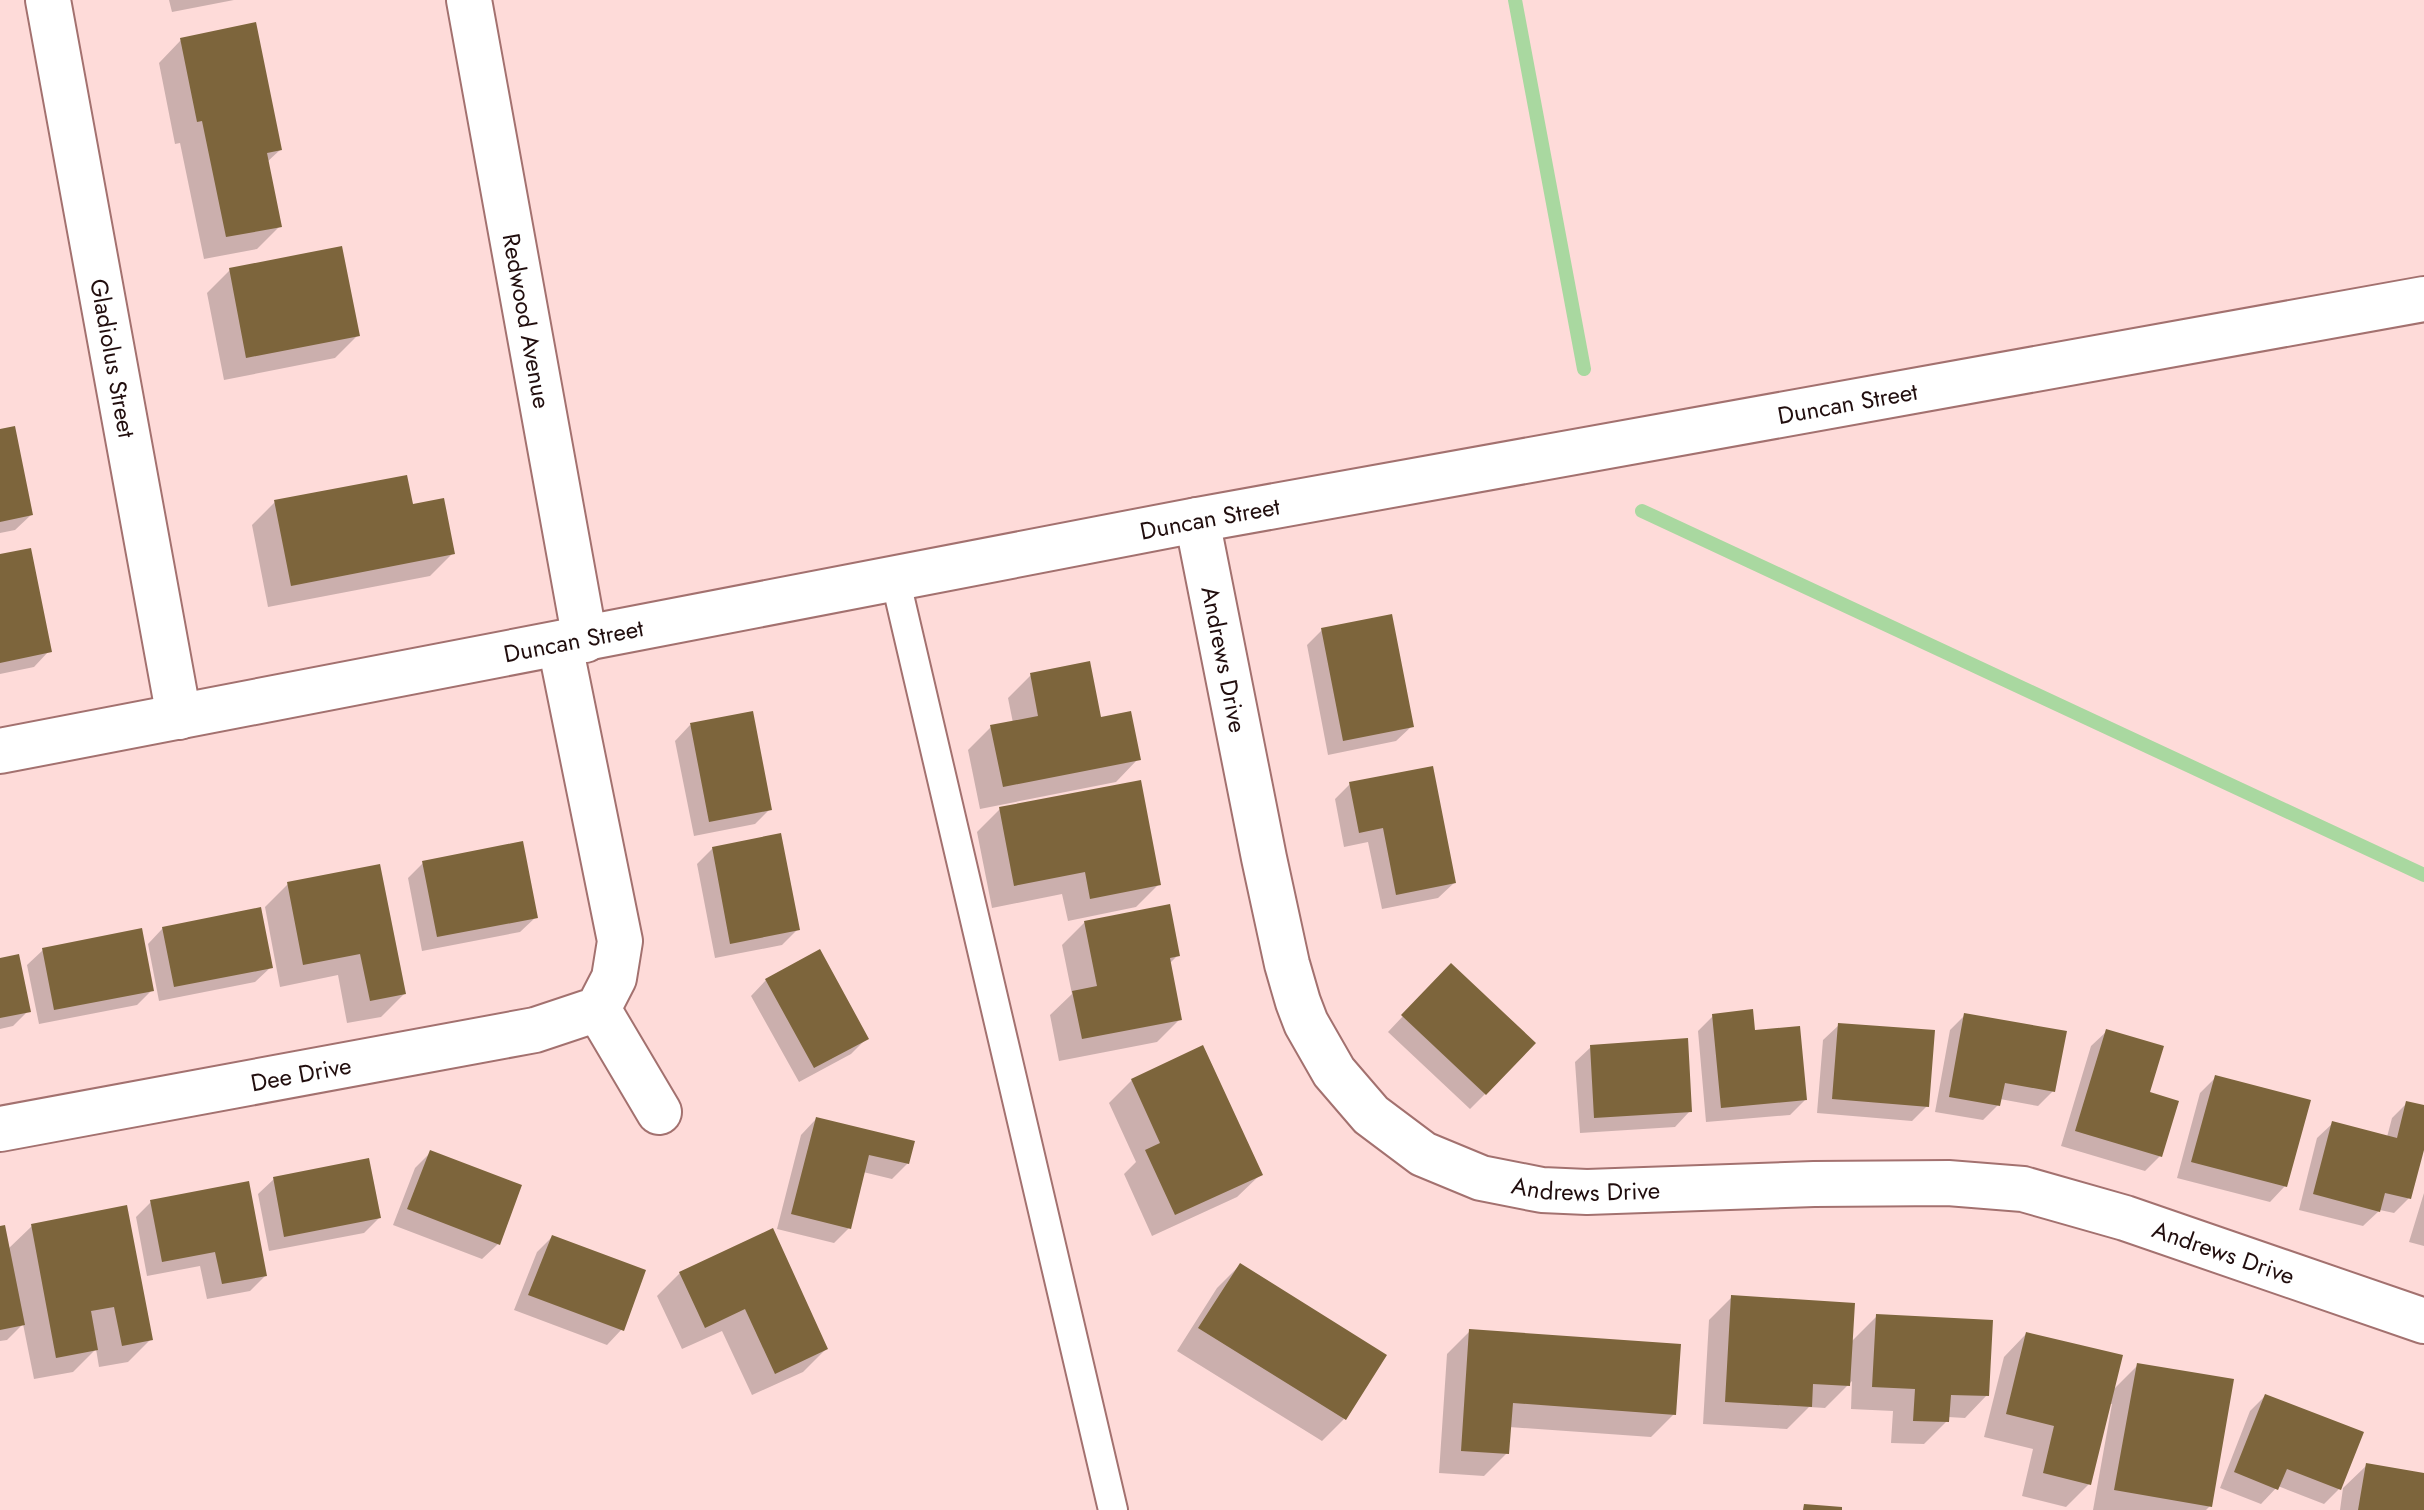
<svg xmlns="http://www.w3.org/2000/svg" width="2424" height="1510" viewBox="0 0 2424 1510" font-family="Jost,sans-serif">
<rect width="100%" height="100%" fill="#fedbd9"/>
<path fill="#0003" d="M169 0H234L172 12Z
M181 40 280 150 267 162 280 226 257 249 204 259 180 143 175 144 159 63Z
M230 270 358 335 335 358 224 380 207 293Z
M0 431 31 515 15 530 0 533Z
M275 502 411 506 453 553 430 576 268 607 252 525Z
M0 556 49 651 34 667 0 674Z
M1322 630 1412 726 1396 741 1328 755 1307 645Z
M1031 675 1099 719 1138 759 1116 782 980 809 968 750 991 727 1013 723 1008 698Z
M690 725 770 809 755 824 694 836 675 741Z
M1350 784 1454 883 1438 898 1382 909 1368 842 1344 847 1335 799Z
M1000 809 1159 884 1136 907 1068 921 1062 894 992 908 977 832Z
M713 848 798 929 782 945 715 958 697 864Z
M423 863 536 917 520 932 422 951 408 878Z
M288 884 404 994 381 1017 347 1023 338 975 280 987 265 907Z
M1085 922 1178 955 1169 964 1180 1019 1157 1042 1059 1061 1050 1015 1072 994 1062 945Z
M163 928 271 967 255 982 159 1001 148 944Z
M43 950 152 990 137 1005 39 1024 27 965Z
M0 960 28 1011 13 1026 0 1029Z
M766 980 867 1038 851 1054 799 1082 751 996Z
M1436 981 1485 1094 1470 1109 1388 1032Z
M1965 1015 2053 1091 2038 1106 2000 1099 1998 1105 1983 1120 1935 1112 1950 1030Z
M1713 1016 1805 1100 1790 1115 1706 1122 1698 1031Z
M1839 1025 1927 1106 1912 1121 1817 1113 1823 1040Z
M2107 1031 2148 1093 2160 1156 2145 1171 2061 1146 2091 1046Z
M1591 1047 1690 1111 1675 1127 1580 1133 1575 1062Z
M2215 1078 2285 1186 2270 1202 2177 1178 2200 1093Z
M1132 1080 1260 1175 1237 1197 1152 1236 1124 1174 1136 1162 1109 1103Z
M2407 1103 2424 1107V1142L2409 1198 2394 1213 2380 1210 2363 1226 2299 1210 2317 1138 2333 1123 2387 1137 2392 1118Z
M816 1119 908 1163 892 1179 863 1172 849 1228 834 1243 777 1229 801 1135Z
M431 1152 498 1244 482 1259 393 1225 415 1168Z
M274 1179 379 1218 364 1233 269 1251 258 1194Z
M2424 1193V1246L2409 1242Z
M151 1202 265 1276 250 1291 207 1299 200 1266 147 1276 136 1217Z
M32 1226 151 1339 128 1362 99 1367 96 1349 73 1372 34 1379 23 1324 7 1340 0 1341V1228L8 1249Z
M552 1237 622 1329 607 1345 514 1310 537 1252Z
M1240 1265 1344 1419 1322 1441 1177 1351 1217 1288Z
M680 1273 826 1349 803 1372 752 1395 722 1331 682 1349 657 1296Z
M1732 1297 1850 1343 1877 1316 1987 1395 1965 1418 1948 1417 1947 1421 1924 1444 1891 1443 1893 1411 1851 1409 1852 1381 1825 1408 1809 1407 1787 1429 1703 1424 1709 1320Z
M1470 1331 1674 1414 1651 1437 1509 1427 1507 1453 1484 1476 1439 1473 1447 1354Z
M2026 1334 2112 1391 2138 1365 2210 1506 2206 1510H2093L2112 1404H2109L2089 1484 2066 1507 2022 1496 2033 1449 1984 1437 2004 1357Z
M2265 1396 2339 1489 2324 1504 2278 1486 2261 1504 2220 1488 2250 1411Z
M2366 1466 2424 1475V1510H2340L2343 1488Z"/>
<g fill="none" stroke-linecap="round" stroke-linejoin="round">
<path stroke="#a9d8a0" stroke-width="14" d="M1515 0 1584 369
M1642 511 2424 875"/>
</g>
<path fill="#7d653c" d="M256 22 282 150 267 153 282 227 226 237 202 121 197 122 180 38Z
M342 246 360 336 246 358 229 268Z
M15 426 33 515 0 522V429Z
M407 475 413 504 444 498 455 554 291 586 274 500Z
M31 548 52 652 0 663V554Z
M1392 614 1414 727 1343 741 1321 628Z
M1090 661 1101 717 1131 711 1141 760 1003 787 990 725 1038 716 1030 673Z
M753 711 772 810 709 822 690 723Z
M1433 766 1456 883 1396 895 1383 828 1359 833 1349 782Z
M1141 780 1161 885 1090 899 1085 872 1014 886 999 807Z
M781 833 800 930 730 944 712 847Z
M523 841 538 918 437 937 422 861Z
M380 864 406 994 370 1001 360 954 303 965 287 882Z
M1170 904 1180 956 1170 958 1182 1020 1082 1039 1072 991 1097 986 1084 921Z
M261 907 273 968 174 987 162 927Z
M142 928 154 991 54 1010 42 948Z
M820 949 869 1039 814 1068 765 979Z
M19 954 31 1012 0 1018V958Z
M1451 963 1536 1043 1486 1095 1401 1015Z
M1753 1009 1755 1030 1800 1026 1807 1100 1721 1108 1712 1014Z
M1964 1013 2067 1031 2055 1092 2005 1083 2000 1106 1949 1097Z
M1838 1023 1935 1030 1929 1107 1832 1099Z
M2106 1029 2164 1046 2150 1092 2179 1101 2162 1157 2075 1131Z
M1688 1038 1692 1112 1594 1118 1590 1045Z
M1203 1045 1263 1175 1175 1215 1145 1150 1160 1143 1131 1079Z
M2215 1075 2311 1100 2287 1187 2191 1162Z
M2406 1101 2424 1105V1150L2411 1199 2385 1193 2380 1212 2313 1194 2332 1121 2397 1138Z
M816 1117 915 1141 909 1164 869 1155 851 1229 791 1214Z
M430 1150 522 1185 500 1245 407 1209Z
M369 1158 381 1218 284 1237 273 1177Z
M249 1181 267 1276 222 1284 215 1252 162 1262 150 1200Z
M127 1205 153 1340 122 1346 114 1307 91 1311 98 1350 56 1358 31 1224Z
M5 1225 25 1325 0 1330V1226Z
M773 1228 828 1349 775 1374 745 1309 705 1328 679 1272Z
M552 1235 646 1270 624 1331 528 1295Z
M1240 1263 1387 1355 1346 1420 1198 1328Z
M1731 1295 1855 1303 1850 1386 1813 1384 1812 1407 1725 1402Z
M1876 1314 1993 1320 1989 1396 1951 1395 1949 1422 1913 1421 1915 1389 1872 1387Z
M1469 1329 1681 1344 1676 1415 1513 1403 1509 1454 1461 1451Z
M2026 1332 2123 1355 2091 1485 2043 1473 2054 1426 2006 1414Z
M2137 1363 2234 1379 2212 1507 2114 1490Z
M2265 1394 2364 1432 2341 1490 2287 1469 2278 1490 2234 1472Z
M2366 1463 2424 1473V1510H2358Z
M1804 1504 1842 1507V1510H1803Z"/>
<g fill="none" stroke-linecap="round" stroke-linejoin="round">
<g stroke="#a3716f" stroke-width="32">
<path id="service" d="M895 578 1113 1510"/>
</g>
<g stroke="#a3716f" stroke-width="48">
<g id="minor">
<path id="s1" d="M48 0 179 717"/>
<path id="s2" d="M469 0 585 640"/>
<path id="s3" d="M1197 520 1264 858 1287 964 1298 1002 1306 1023 1334 1072 1371 1115 1423 1154 1481 1178 1542 1190 1587 1192 1814 1184 1948 1183 2023 1189 2125 1218 2424 1321"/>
<path d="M598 1009 659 1112"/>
<path id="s4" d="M0 1129 535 1030 598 1009 614 978 620 941 560 645"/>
</g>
</g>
<g stroke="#a3716f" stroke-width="48">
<g id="tertiary">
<path id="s5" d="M0 751 1197 520 2424 299"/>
</g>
</g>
<use href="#service" stroke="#fff" stroke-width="28"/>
<use href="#minor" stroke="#fff" stroke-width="44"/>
<use href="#tertiary" stroke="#fff" stroke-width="44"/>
</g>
<g text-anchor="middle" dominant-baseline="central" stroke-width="7" stroke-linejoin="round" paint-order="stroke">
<g font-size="24" fill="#210e0e" stroke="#faeeee">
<text stroke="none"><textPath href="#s2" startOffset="326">Redwood Avenue</textPath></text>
<text stroke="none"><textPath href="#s1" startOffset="364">Gladiolus Street</textPath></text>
<text stroke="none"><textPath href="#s5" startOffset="1880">Duncan Street</textPath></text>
<text stroke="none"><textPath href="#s5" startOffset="1232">Duncan Street</textPath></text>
<text stroke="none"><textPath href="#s5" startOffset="584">Duncan Street</textPath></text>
<text stroke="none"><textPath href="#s3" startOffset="142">Andrews Drive</textPath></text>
<text stroke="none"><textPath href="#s4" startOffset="306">Dee Drive</textPath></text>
<text stroke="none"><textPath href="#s3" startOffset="862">Andrews Drive</textPath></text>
<text stroke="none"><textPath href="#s3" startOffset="1510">Andrews Drive</textPath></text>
</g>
</g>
</svg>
